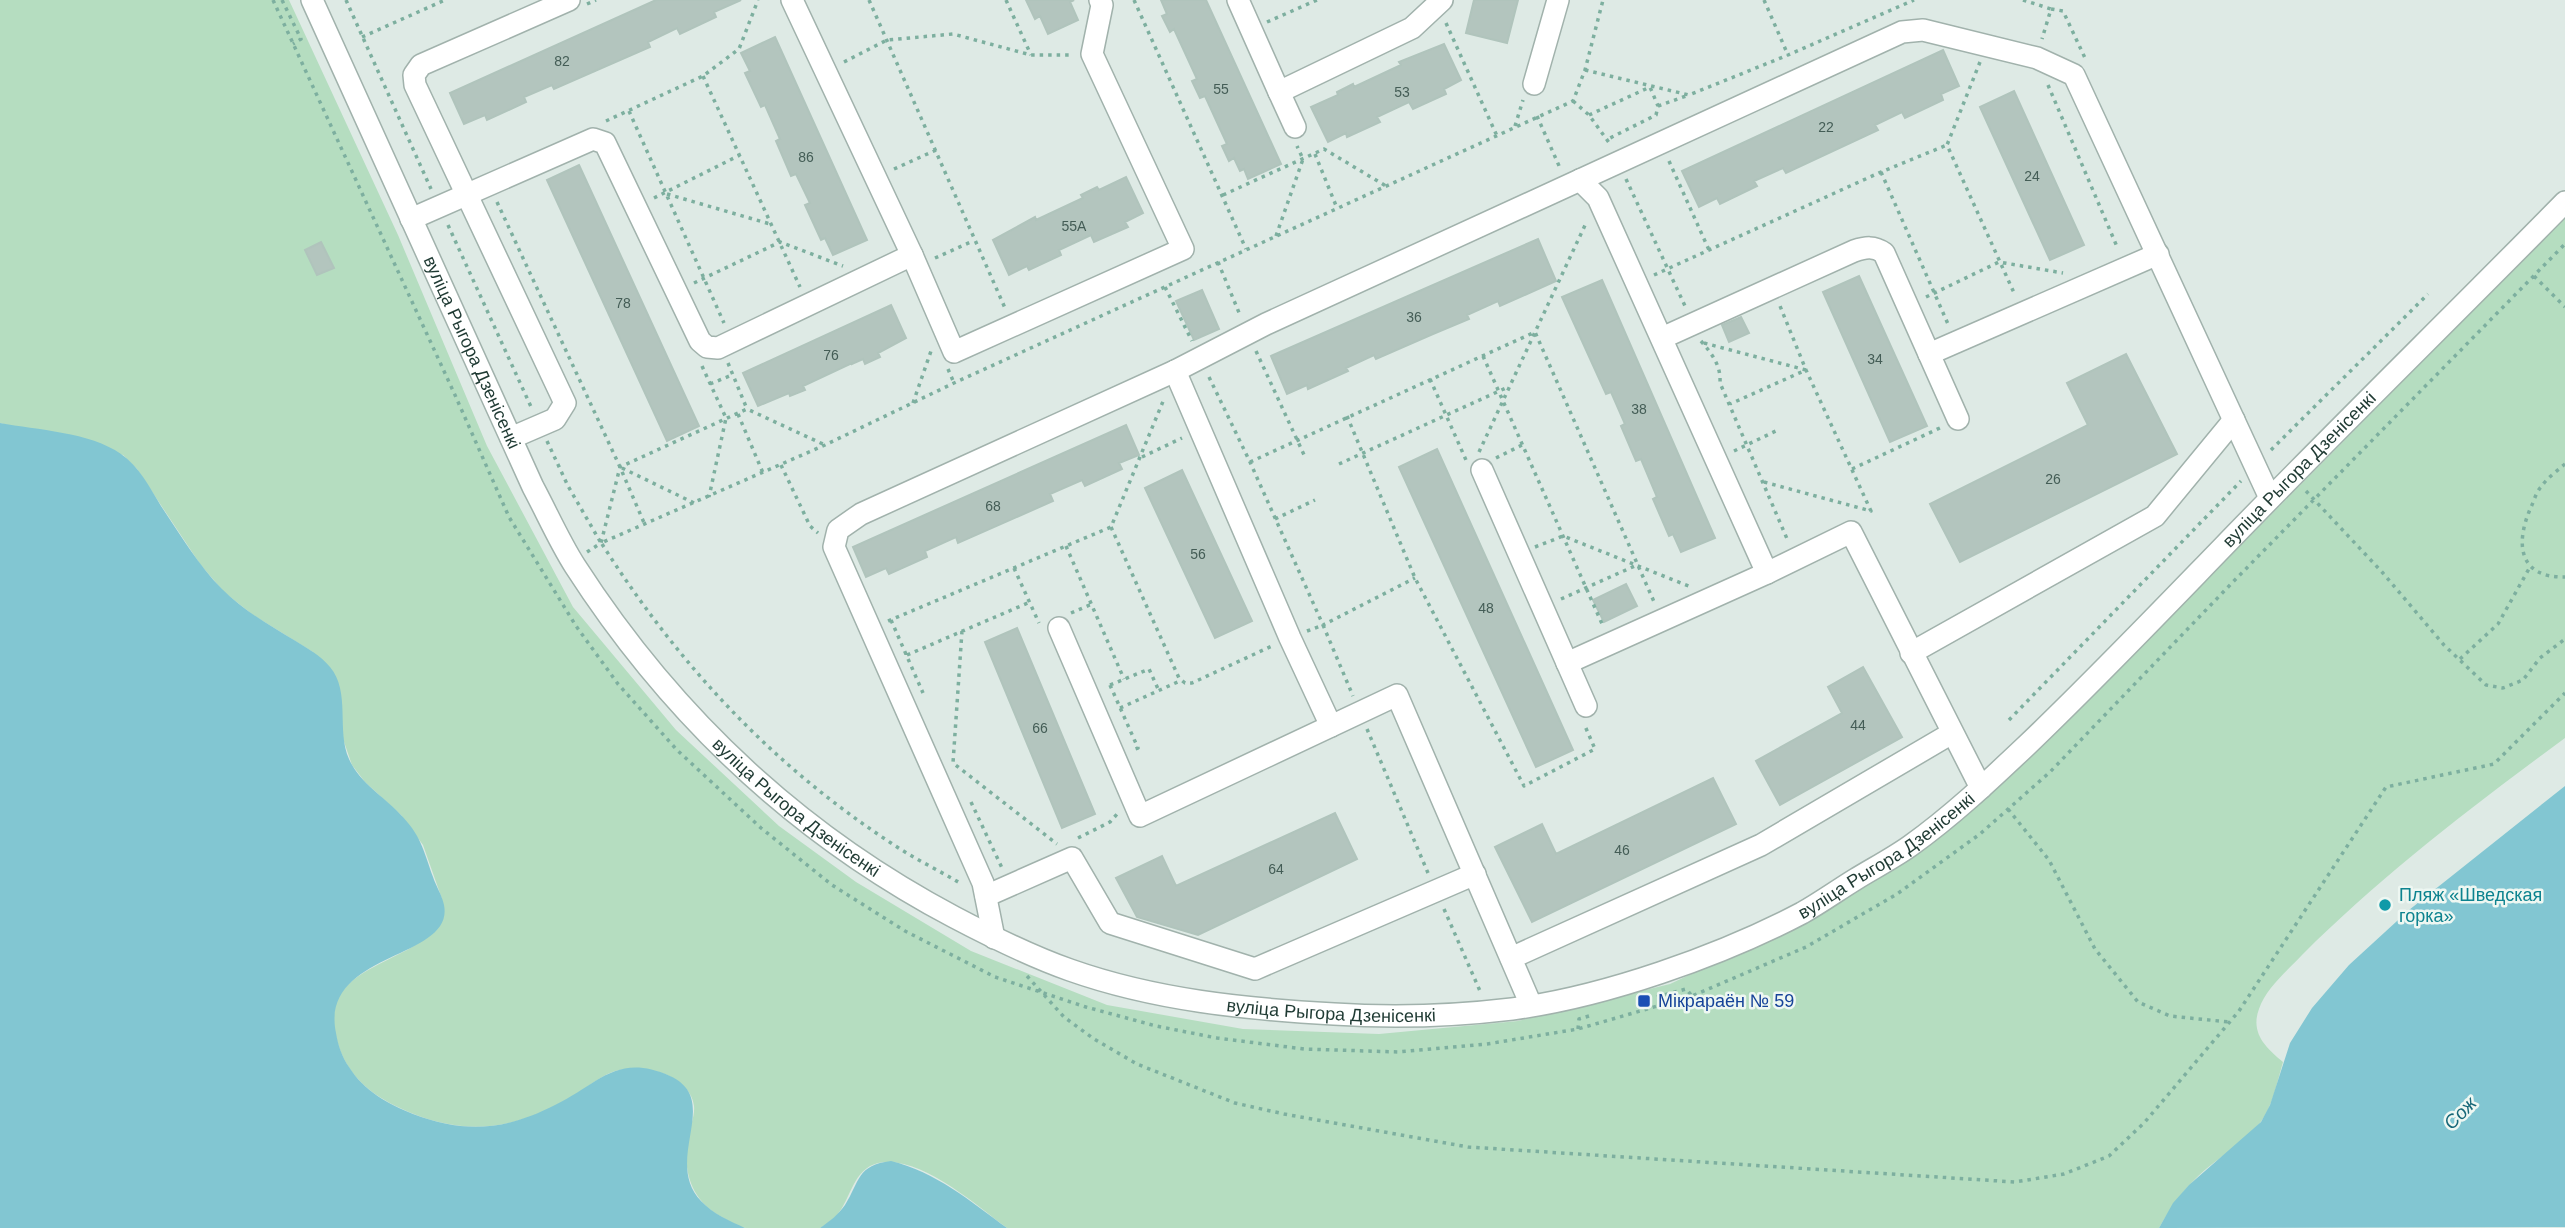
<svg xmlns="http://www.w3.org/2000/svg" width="2565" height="1228" viewBox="0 0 2565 1228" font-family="Arial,sans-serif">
<rect width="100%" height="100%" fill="#deeae5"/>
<path fill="#b5ddc0" d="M0 0H289L398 235 487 446 573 607 676 730 779 826 856 882 971 951 1107 1005 1243 1029 1379 1034 1518 1021 1670 984 1803 921 2084 704 2565 217V738C2474 805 2382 875 2302 955 2287 971 2266 988 2259 1009 2250 1033 2266 1048 2283 1062 2277 1082 2273 1106 2260 1123 2246 1141 2224 1154 2206 1169 2186 1186 2172 1205 2159 1228H1007C976 1205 919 1154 878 1163 853 1169 851 1199 837 1215 833 1219 825 1226 820 1228 812 1228 757 1228 746 1228 738 1227 729 1221 722 1217 691 1201 682 1170 688 1137 690 1127 695 1116 694 1106 692 1088 674 1076 658 1072 608 1061 604 1079 566 1100 509 1132 459 1136 400 1108 372 1095 349 1077 339 1047 320 989 356 976 399 954 412 948 423 940 434 931L442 899 423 845 401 815 365 782 352 765 313 652 253 615 224 592 200 564 137 469 123 455 0 423Z"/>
<path fill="#82c6d2" d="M0 423C37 430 90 432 121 454 139 466 150 488 161 506 180 534 198 565 222 589 243 610 269 625 294 640 307 648 320 655 330 667 351 692 336 731 349 759 359 782 382 795 399 813 421 835 423 849 433 877 436 886 442 895 444 905 455 960 319 951 336 1033 338 1045 342 1057 349 1067 364 1091 388 1104 413 1114 465 1134 506 1130 555 1105 598 1085 616 1052 670 1076 723 1100 662 1160 701 1201 713 1214 730 1221 745 1228H0Z
M2565 786V1227L2159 1228 2173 1203 2189 1185 2261 1122 2270 1105 2290 1043 2312 1008 2349 965 2409 910Z
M891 1161C936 1172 970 1201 1007 1228H820C830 1221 838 1215 845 1205 860 1181 857 1165 891 1161Z"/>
<path fill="#b3c5be" stroke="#b0c4bc" stroke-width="2" d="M656 0H741L714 12 716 17 680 34 677 28 648 42 650 47 554 89 552 85 524 97 526 102 487 120 485 115 464 124 450 93Z
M1026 0H1074L1070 2 1078 20 1048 34 1040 16 1035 19Z
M1161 0H1206L1281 164 1248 179 1244 169 1240 171 1234 158 1229 161 1222 146 1227 144 1221 131 1205 96 1200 98 1192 81 1197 79 1174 29 1170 32 1162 16 1167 14Z
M1474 0H1518L1507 43 1466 33Z
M775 37 867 240 833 255 825 238 821 240 805 205 810 203 796 174 791 176 776 141 780 139 765 105 761 107 745 73 750 71 741 53Z
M1444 44 1461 80 1444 89 1446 94 1413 109 1409 102 1377 117 1380 122 1347 137 1346 133 1328 142 1311 107 1338 95 1337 92 1353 84 1354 87 1401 65 1399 62Z
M1943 50 1959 86 1941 94 1943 100 1905 118 1902 112 1875 125 1878 130 1786 173 1783 168 1754 181 1757 186 1720 204 1717 198 1699 207 1682 171Z
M2014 91 2084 245 2050 260 1980 107Z
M579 165 699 426 667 441 547 180Z
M1126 177 1143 213 1125 222 1128 227 1094 242 1091 235 1059 250 1061 255 1029 270 1027 266 1009 275 993 240 1035 217 1036 220 1083 198 1081 195 1097 187 1099 190Z
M1538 239 1556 281 1500 306 1498 301 1467 315 1469 319 1433 334 1376 359 1374 355 1346 368 1348 371 1308 389 1307 385 1287 394 1271 356Z
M321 242 334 268 317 275 305 250Z
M1859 276 1927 426 1890 442 1823 292Z
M1602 280 1715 538 1681 552 1673 534 1669 536 1653 499 1657 497 1641 459 1636 461 1621 426 1625 424 1611 392 1606 394 1562 297Z
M1202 290 1219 329 1194 340 1176 301Z
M891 305 906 338 878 353 880 357 865 364 863 359 852 364V363L803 386 805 390 790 396 789 393 758 406 743 373Z
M1741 317 1749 333 1729 342 1722 325Z
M2126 354 2177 454 1960 562 1930 504 2088 425 2067 383Z
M1126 425 1139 455 1119 463 1122 469 1085 486 1082 480 1050 494 1053 501 958 543 956 537 925 551 927 557 889 574 886 568 866 577 853 547Z
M1437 449 1573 750 1536 767 1399 467Z
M1182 470 1252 621 1215 638 1145 488Z
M1626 584 1637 606 1604 622 1593 600Z
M1017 628 1095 814 1062 828 985 642Z
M1863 667 1902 737 1780 805 1756 761 1842 713 1828 687Z
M1713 778 1736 824 1532 922 1495 847 1542 824 1556 854Z
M1335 813 1357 859 1198 935 1137 917 1116 878 1162 856 1176 886Z"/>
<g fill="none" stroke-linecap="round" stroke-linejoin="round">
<g stroke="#a1b2ac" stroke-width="24">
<g id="minor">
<path id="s1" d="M312 0 533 487C547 513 559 541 575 566 671 715 797 834 954 917 992 937 1030 956 1070 970 1155 1000 1245 1009 1334 1014 1393 1018 1453 1016 1512 1009 1604 997 1720 956 1802 913 1820 903 1838 890 1856 879 1874 868 1893 858 1910 846 1952 816 1989 781 2026 746 2094 681 2159 613 2224 546 2336 430 2452 317 2565 202"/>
<path d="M1238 0 1279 92 1412 28 1442 0"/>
<path d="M1534 84 1558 0"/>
<path d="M1279 92 1295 127"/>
<path d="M1580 180 1902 32 1923 30 2037 58 2074 75 2270 498"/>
<path d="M411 219 593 139 605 143 700 341 707 347 718 348 912 255 792 0"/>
<path d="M912 255 954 352 1183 249 1092 54 1102 5 1100 0"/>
<path d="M1662 338 1854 251C1866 247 1874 246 1884 253L1958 419"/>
<path d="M1929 354 2158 254"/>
<path d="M1175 371 1290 638 1331 726"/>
<path d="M511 438 555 419 565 403 415 85 414 75 421 65 569 0"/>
<path d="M1482 470 1586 706"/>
<path d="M1059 628 1140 816 1397 695 1531 1005"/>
<path d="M1911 653 2155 516 2234 420"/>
<path d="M1567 663 1767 573 1851 532 1981 788"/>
<path d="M986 896 1072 858 1110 923 1255 969 1475 874"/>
<path d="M994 938 983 883 834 547 838 530 861 514 1175 371 1266 324 1580 180 1598 198 1767 573"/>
<path d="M1511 958 1761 845 1952 733"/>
</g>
</g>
<path stroke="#7daf9f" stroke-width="3.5" stroke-dasharray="3.5 5" stroke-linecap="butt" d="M273 0 455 395 509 517 576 626 618 684 677 750 761 828 832 885 905 931 995 977 1086 1007 1156 1026 1217 1038 1304 1049 1398 1052 1487 1044 1578 1029 1692 996 1806 947 1897 894 1980 834 2050 772 2230 585 2565 244
M282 0 301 39 293 44
M346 0 431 189
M869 0 1005 308
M1006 0 1031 55
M1134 0 1246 249
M1764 0 1788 55
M2023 0 2051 9 2042 39
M587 4 596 0
M2051 9 2063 11 2085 58
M1267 22 1317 0
M1446 23 1497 136
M362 37 445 0
M844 62 887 40 953 34 1031 55H1073
M1980 62 1947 145 2015 295
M1585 70 1689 95 1788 55 1914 0
M703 76 800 287
M2048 85 2118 249
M1573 101 1589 115 1610 144
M1658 106 1686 96
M629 111 724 323
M1589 115 1650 87 1658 106 1656 115 1608 139
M1537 116 1560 168
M606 121 703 76 739 49 758 0
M1515 126 1523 100
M1315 154 1337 208
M1669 161 1709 250
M894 169 936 150
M1881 172 1948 324
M1626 179 1685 306
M667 194 770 224
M1223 195 1324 149 1386 186
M654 198 740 155
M497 202 620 467 645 525
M448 225 532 409
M1276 236 1303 159 1297 146
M935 258 973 241
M1218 262 1240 315
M1654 275 1881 172 1947 145
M2534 276 2565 307
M694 283 780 242 843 266
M1165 287 1192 341
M1926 297 1999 262 2063 273
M1701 341C1712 354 1721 365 1720 383L1788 541
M1704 343 1806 370 1730 404
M1256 351 1305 457
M1483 356 1603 626
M728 363 747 409
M702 366 726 418 709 497
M948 369 954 383
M1209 377 1250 462 1323 625 1415 578
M1430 379 1466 460
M710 384 732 375
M913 403 931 351
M738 414 763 473
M1347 416 1415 578 1524 786 1595 749 1585 726
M547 441 568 486 601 543 825 445 954 383 1573 101 1585 70 1603 0
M2271 450 2428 294
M1734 451 1780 429
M1479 452 1587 221
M1142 457 1182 438
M1496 458 1522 445
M1250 462 1535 332 1655 604
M1339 464 1508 387
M2565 464C2557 471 2547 478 2541 487 2536 492 2534 501 2531 507 2515 543 2518 578 2565 577
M781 465 810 526 818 533
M622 468 694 503
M1852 469 1942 427
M1764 482 1871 511 1806 370 1780 306
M2306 491 2382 572 2444 645 2486 685 2503 688 2523 680 2540 658 2565 639
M1275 519 1315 500
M1111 527 1179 678 1185 683H1192L1274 645
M602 544C679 665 771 764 891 843 913 858 938 870 960 883
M1066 546 1124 679
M1535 547 1563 536 1691 587
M587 552 601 543 620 467 747 409 825 445
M1014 568 1039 623
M1561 599 1637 565
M1071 613 1092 604
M891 620 923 693
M888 621 1111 527 1164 399
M962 631 953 763 1057 844
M1307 631 1323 625 1353 696
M907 655 1030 602
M2460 659 2498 624 2530 567
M1110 685 1138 748 1132 750
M1110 685 1149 669 1159 691
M1120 708 1182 680
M2009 720 2241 481
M1367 729 1428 873
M971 802 1002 868
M2008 809 2049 860 2095 949 2138 1002 2170 1016 2229 1022
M1078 838 1110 822 1118 813
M1444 909 1480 991
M1027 976 1064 1017 1094 1039 1137 1064 1235 1103 1284 1114 1468 1147 2015 1182 2064 1174 2109 1156 2144 1123 2239 1011 2386 787 2494 764 2565 693
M1657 997 1686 989 1692 996
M1578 1029 1579 1019 1589 1016"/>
<use href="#minor" stroke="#fff" stroke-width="21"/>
</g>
<circle fill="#0f9aa8" stroke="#eef7f2" stroke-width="2.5" cx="2385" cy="905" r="7"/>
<rect fill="#1a4fb4" stroke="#eef7f2" stroke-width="2.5" x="1637" y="994" width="14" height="14" rx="3.5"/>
<g text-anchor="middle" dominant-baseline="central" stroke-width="5" stroke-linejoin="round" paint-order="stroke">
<g font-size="14" fill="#445d56">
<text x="562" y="61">82</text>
<text x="1221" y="89">55</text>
<text x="1402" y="92">53</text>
<text x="1826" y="127">22</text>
<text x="806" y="157">86</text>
<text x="2032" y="176">24</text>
<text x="1074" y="226">55A</text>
<text x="623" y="303">78</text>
<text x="1414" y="317">36</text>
<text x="831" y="355">76</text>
<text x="1875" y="359">34</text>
<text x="1639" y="409">38</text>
<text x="2053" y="479">26</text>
<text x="993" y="506">68</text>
<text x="1198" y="554">56</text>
<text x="1486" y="608">48</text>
<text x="1858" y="725">44</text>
<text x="1040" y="728">66</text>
<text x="1622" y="850">46</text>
<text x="1276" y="869">64</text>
</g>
<g font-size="18" fill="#1f3a33" stroke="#eef7f2">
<text stroke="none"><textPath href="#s1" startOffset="387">вуліца Рыгора Дзенісенкі</textPath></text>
<text stroke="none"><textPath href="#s1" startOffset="2697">вуліца Рыгора Дзенісенкі</textPath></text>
<text stroke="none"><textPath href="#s1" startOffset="954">вуліца Рыгора Дзенісенкі</textPath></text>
<text stroke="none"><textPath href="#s1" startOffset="2130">вуліца Рыгора Дзенісенкі</textPath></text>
<text stroke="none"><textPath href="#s1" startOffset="1540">вуліца Рыгора Дзенісенкі</textPath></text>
</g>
<g font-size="18" fill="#0d838f" stroke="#eef7f2" text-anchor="start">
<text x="2399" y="895">Пляж «Шведская<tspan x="2399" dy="21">горка»</tspan></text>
</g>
<g font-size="18" fill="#164399" stroke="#eef7f2" text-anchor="start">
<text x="1658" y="1001">Мікрараён № 59</text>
</g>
<g font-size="19" font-style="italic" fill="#176778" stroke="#eef7f2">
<text transform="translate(2460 1113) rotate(-46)">Сож</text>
</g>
</g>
</svg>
